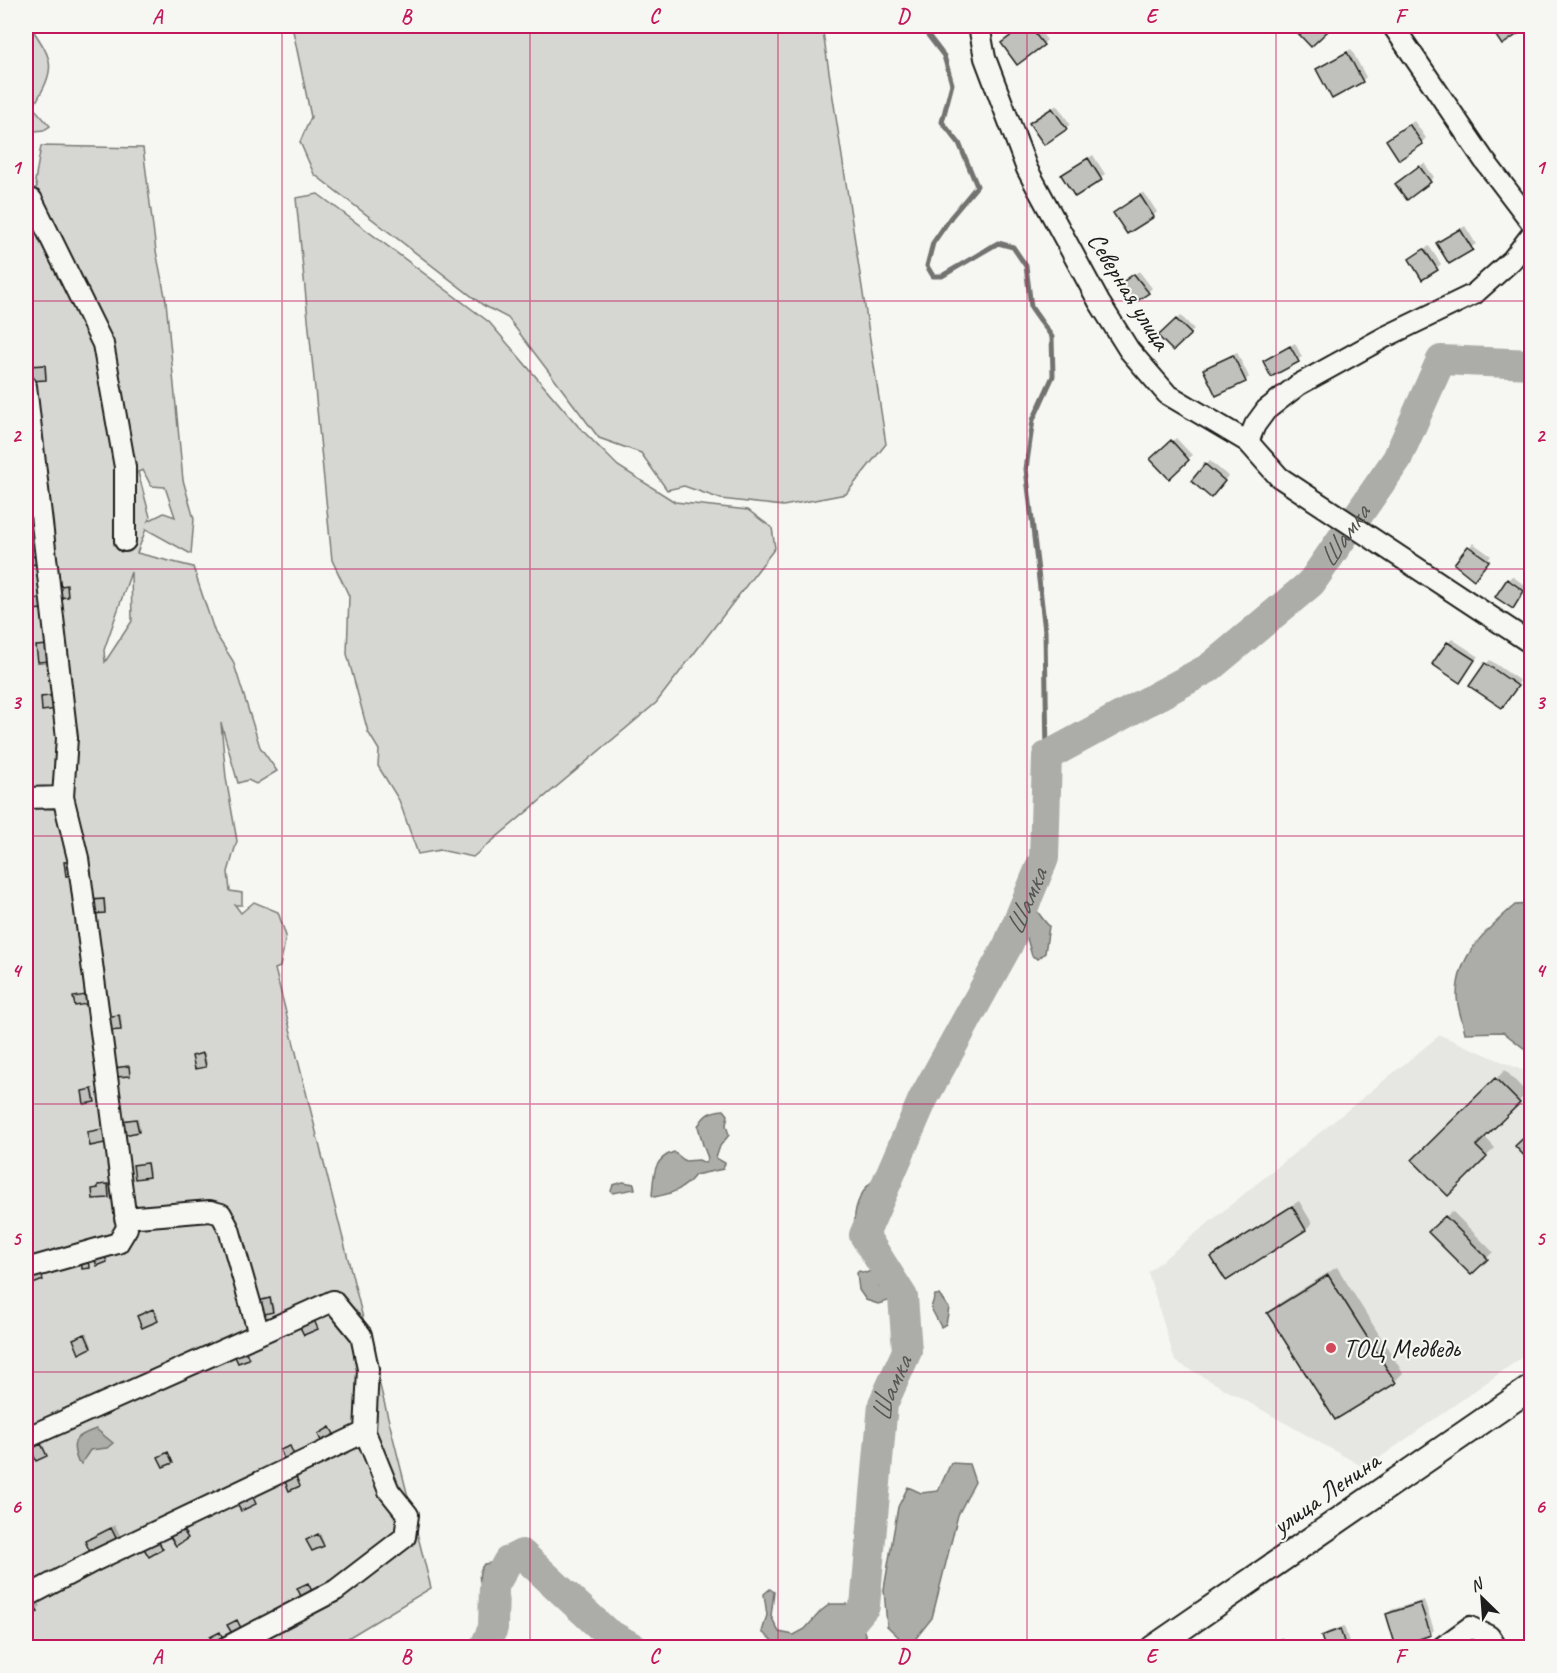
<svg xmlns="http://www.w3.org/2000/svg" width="1557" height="1673" viewBox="0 0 1557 1673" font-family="Caveat,sans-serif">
<rect width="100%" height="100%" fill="#f6f6f2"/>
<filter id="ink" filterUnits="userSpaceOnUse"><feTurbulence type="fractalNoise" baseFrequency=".0167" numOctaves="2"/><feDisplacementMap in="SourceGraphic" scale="12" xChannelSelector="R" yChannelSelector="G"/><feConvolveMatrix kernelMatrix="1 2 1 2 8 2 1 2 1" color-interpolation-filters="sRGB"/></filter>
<g filter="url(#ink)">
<path fill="#e6e6e2" d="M1440 1035 1531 1074V1351L1365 1468 1175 1361 1148 1272Z"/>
<path fill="#d6d6d2" stroke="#797977" stroke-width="1.5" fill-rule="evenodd" d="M26 26H30C55 62 56 68 33 107L50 126 44 130 26 132Z
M292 26H822L886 444 846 494 783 506 721 499 684 486 667 490 641 453 599 438 508 318 483 305 314 174 300 142 311 117Z
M41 146 143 148 156 251 166 301 183 480 194 519 191 554 146 529 137 553 193 567 215 633 233 661 260 747 277 771 256 784 248 780 238 783 221 723 226 778 237 841 228 872 230 891 242 893V905H235L241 913 254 902 278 912 286 936 280 967 275 969 431 1588 333 1647 26 1648V193L37 187 35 181ZM143 470 151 486 165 487 175 517 164 513 148 521 150 517 138 472ZM131 572 132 621 105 662 104 650Z
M318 194 489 322 578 426 618 466 675 502 748 510 772 528 775 548 656 703 473 857 440 850 418 854 399 800 378 766 379 750 368 732 347 654 349 596 332 560 296 198Z
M1482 1626 1504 1648H1448Z"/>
<path fill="#acaca9" stroke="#727271" stroke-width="1.5" d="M1023 895C1034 904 1039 916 1049 926L1045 953 1038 959 1032 956 1025 931 1029 914 1025 908 1019 906 1018 903 1021 896Z
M1531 904H1532L1531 1050 1525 1049 1503 1032 1465 1033C1463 1021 1457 1008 1457 996 1457 955 1486 930 1515 905Z
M724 1110 728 1115 726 1125 729 1135 720 1146 716 1158 725 1163 723 1169 695 1175C685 1189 671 1194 654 1197L652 1195C654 1176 652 1159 674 1152L685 1161 699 1160 705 1163 708 1158 703 1145 698 1126C705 1114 710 1111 724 1110Z
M883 1176 888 1185 880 1198 869 1207 860 1229 855 1225C853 1207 863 1182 883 1176Z
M623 1182 634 1184 635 1189 613 1193 611 1191 613 1185Z
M873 1270 879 1286 895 1299 878 1304 866 1300 859 1290 857 1273 859 1271 866 1273Z
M935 1295H939L949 1308 946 1324 941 1327 931 1308Z
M96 1429 113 1443 107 1448 90 1450 81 1464 78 1462C69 1440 76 1436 96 1429Z
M951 1463 969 1464 975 1482 958 1515 932 1618 909 1647 887 1626 884 1589 898 1507 908 1487 921 1493 938 1491Z
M491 1563 499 1569 500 1572 492 1587 494 1594 506 1602C506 1613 507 1626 494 1631 493 1624 496 1617 494 1611 489 1595 471 1581 484 1564Z
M770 1589 774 1592 771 1616 779 1632 794 1635 805 1629 821 1611 830 1604H847C857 1617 868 1631 866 1647H780L762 1632 767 1615 764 1594Z"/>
<path fill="#0003" d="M1025 26H1036L1047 40 1043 44 1007 39Z
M1301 26H1331L1311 45 1297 30Z
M1494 26H1525L1503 43 1492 28Z
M1351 49 1366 77 1362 81 1318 69Z
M1057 105 1070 124 1066 128 1035 119Z
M1414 121 1426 138 1422 142 1392 136Z
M1093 155 1105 174 1076 195 1067 172Z
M1424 163 1434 177 1430 181 1401 180Z
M1144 192 1157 212 1153 216 1115 213Z
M1465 226 1476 244 1450 262 1438 243Z
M1429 246 1441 264 1437 268 1415 256Z
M1139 271 1152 288 1148 292 1123 283Z
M1181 316 1194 329 1173 349 1160 336Z
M1295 343 1302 357 1272 375 1265 361Z
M1237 352 1249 377 1245 381 1205 369 1209 365Z
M46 364 47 377 46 379 30 367Z
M1176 438 1192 455 1169 477 1153 459Z
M1210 461 1228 476 1215 492 1206 465Z
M1473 543 1491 556 1478 574 1456 564Z
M1512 576 1527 587 1513 607 1508 580Z
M1452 639 1478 656 1464 677 1448 643Z
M1490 660 1520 681 1505 702 1486 664Z
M96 898H105L106 910 104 911 94 900Z
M121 1015 122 1027 121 1028 108 1016Z
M205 1053 207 1064 205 1066 194 1056Z
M130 1065V1074L116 1068 118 1067Z
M1505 1070 1527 1093 1484 1136 1495 1148 1448 1194 1414 1160Z
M94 1088 95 1099 94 1101 83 1091Z
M138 1118 140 1129 138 1131 123 1122Z
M148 1162 150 1174 148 1176 135 1166Z
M109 1183 110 1195 109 1196 93 1189 100 1187 101 1184Z
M1299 1201 1312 1223 1306 1229 1227 1278 1213 1257 1219 1251Z
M1452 1211 1493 1252 1471 1273 1430 1232Z
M1337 1267 1403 1373 1395 1381 1269 1313 1278 1304Z
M271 1297 274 1309 272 1310 257 1301Z
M155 1309 159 1318 157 1320 140 1315Z
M87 1333 92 1346 80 1352 76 1338Z
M43 1444 47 1454 46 1455 34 1448Z
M115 1525 121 1537 117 1541H87L91 1537Z
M320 1533 324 1543 323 1544 310 1538Z
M26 1565 29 1573 26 1575Z
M37 1599 41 1606 26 1616V1604Z
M1424 1600 1434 1630 1430 1634 1387 1614 1391 1610Z
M1344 1626 1351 1648H1327L1323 1636 1327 1632Z
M1282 1637 1287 1648H1256Z"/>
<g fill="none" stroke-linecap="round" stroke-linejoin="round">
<path stroke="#727271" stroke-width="5" d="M921 26 944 56 952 84 942 122 959 143 977 186 951 217 933 243 927 266 933 276H942L998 243 1013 247 1026 266 1031 307 1052 337 1053 376 1033 420 1026 469 1045 631 1047 756"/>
<g stroke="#acaca9" stroke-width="30">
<path d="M484 1648 493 1628 494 1586 508 1561 522 1554 606 1632 634 1648"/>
<path id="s1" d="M830 1648 865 1606 883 1404 907 1351 903 1297 864 1235 923 1099 1008 945 1044 858 1047 756 1209 668 1311 583 1397 459 1441 360 1532 364"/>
</g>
</g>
<path fill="#c0c0bd" stroke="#1c1c1c" stroke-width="1.5" d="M1024 26H1029L1044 45 1017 65 1001 43Z
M1299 26H1326L1330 29 1311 47 1295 30Z
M1493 26H1518L1522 31 1502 45 1490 27Z
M1347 52 1363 82 1332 99 1316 69Z
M1532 104V117L1526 108Z
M1052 108 1067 129 1044 145 1029 123Z
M1409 124 1423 144 1399 160 1386 140Z
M1088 158 1102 180 1075 197 1061 175Z
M1419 166 1431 182 1407 200 1395 184Z
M1140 195 1154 217 1127 234 1113 213Z
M1460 229 1473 250 1449 264 1436 243Z
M1424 249 1438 270 1422 280 1409 259Z
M1134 274 1149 293 1131 305 1117 286Z
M1176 319 1191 334 1173 351 1158 336Z
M1290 346 1299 362 1271 377 1263 361Z
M1233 355 1246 382 1216 396 1203 369Z
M45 365 46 380 29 381 28 366Z
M1171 440 1189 460 1169 479 1150 459Z
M1205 464 1225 481 1211 498 1191 481Z
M31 501 33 517 26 518V502Z
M1468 546 1489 561 1474 580 1454 564Z
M38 556 39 564 26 565V557Z
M1507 579 1524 591 1513 609 1495 597Z
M67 585 68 597 56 598 55 587Z
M43 598V609L30 610V599Z
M1447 642 1475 660 1460 683 1432 664Z
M49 645 51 661 38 662 36 646Z
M1485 663 1518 686 1502 708 1469 686Z
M56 695 57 709 42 711 41 697Z
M1532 704V718L1525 714Z
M75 861 77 874 66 876 64 862Z
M104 899 105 913 94 914 93 900Z
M86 995 87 1004 75 1006 73 997Z
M119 1015 121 1030 106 1031 105 1017Z
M203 1053 206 1067 195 1069 192 1056Z
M129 1066 130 1076 116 1077 114 1068Z
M1495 1078 1520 1103 1476 1146 1487 1157 1448 1196 1412 1160Z
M92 1089 95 1102 84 1104 82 1091Z
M136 1119 139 1132 124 1135 121 1121Z
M103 1129 105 1143 90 1146 87 1132Z
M1532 1130V1164L1515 1146Z
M147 1163 149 1177 135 1179 133 1165Z
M108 1184 109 1198 93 1199 92 1189 98 1188V1185Z
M1292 1206 1306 1230 1226 1281 1211 1257Z
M1445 1216 1488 1259 1471 1275 1428 1232Z
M104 1254 107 1262 97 1266 94 1258Z
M89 1257 90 1268 82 1269 81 1258Z
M40 1269 43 1280 33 1284 29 1273Z
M1328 1275 1396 1383 1335 1420 1267 1313Z
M270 1298 273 1312 257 1316 254 1302Z
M153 1309 158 1321 142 1328 137 1316Z
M313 1318 318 1329 304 1335 299 1325Z
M85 1334 91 1348 79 1354 73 1339Z
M244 1347 249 1359 238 1363 233 1352Z
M330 1427 335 1436 322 1443 318 1434Z
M41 1444 47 1456 36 1461 31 1449Z
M290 1446 295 1457 285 1461 280 1450Z
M168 1452 173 1463 163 1467 158 1457Z
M295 1474 300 1486 289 1491 284 1479Z
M251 1493 256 1504 241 1511 235 1500Z
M181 1527 188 1538 176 1546 169 1535Z
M111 1528 118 1542 91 1554 85 1541Z
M318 1534 324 1546 312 1551 306 1540Z
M157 1539 163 1549 149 1557 143 1547Z
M308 1583 314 1595 303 1600 297 1588Z
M33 1602 38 1612 26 1617V1605Z
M1420 1603 1431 1635 1396 1647 1386 1614Z
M237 1620 242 1630 233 1635 227 1625Z
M1340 1629 1346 1648H1325L1321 1636Z
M220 1632 224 1640 214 1645 210 1637Z
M1278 1640 1281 1648H1259Z"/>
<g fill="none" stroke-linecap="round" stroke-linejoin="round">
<g stroke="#1c1c1c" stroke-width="24">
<path id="minor" d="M979 26 985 58 1027 169 1099 302 1129 350 1167 394 1248 442 1279 477 1532 644
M1393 26 1484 160 1532 223
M26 200H32L103 344 125 467V541
M26 386 67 738 63 797 26 798
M1248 442 1255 425 1266 410 1298 385 1385 337 1474 294 1512 260 1532 234
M125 1218 210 1211 221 1214 229 1229 259 1334
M26 1269 118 1243 127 1228 78 858 63 797
M26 1438 333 1301 361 1335 368 1369 365 1432 389 1491 408 1515 405 1537 336 1590 225 1648
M26 1597 94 1561 365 1432
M1441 1648 1470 1627 1489 1636 1497 1648"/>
</g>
<g stroke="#1c1c1c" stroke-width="28">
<path id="major" d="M1153 1648 1532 1387"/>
</g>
<use href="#minor" stroke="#f6f6f2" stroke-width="20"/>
<use href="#major" stroke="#f6f6f2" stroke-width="24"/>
</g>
</g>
<path fill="none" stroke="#c2185b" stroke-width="1.5" stroke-opacity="0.55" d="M282 26V1648M530 26V1648M778 26V1648M1027 26V1648M1276 26V1648M26 301H1532M26 569H1532M26 836H1532M26 1104H1532M26 1372H1532"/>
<circle fill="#d1495b" stroke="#f6f6f2" stroke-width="2" cx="1331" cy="1348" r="6"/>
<g text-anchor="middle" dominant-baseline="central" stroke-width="4.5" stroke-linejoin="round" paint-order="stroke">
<g font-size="26" fill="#1c1c1c" stroke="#f6f6f2">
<text transform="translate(1129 291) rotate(58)">Северная улица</text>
<text transform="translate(1326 1493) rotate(-35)">улица Ленина</text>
</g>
<g font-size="26" fill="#1c1c1c" stroke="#f6f6f2" text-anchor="start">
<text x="1343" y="1348">ТОЦ Медведь</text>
</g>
<g font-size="27" font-style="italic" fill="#565654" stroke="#f6f6f2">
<text stroke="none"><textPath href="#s1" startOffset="1338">Шамка</textPath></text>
<text stroke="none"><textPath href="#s1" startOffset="814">Шамка</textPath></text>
<text stroke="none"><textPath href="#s1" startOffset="274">Шамка</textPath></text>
</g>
</g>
<rect width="1557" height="1673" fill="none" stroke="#f6f6f2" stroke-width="66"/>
<g transform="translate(1482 1598) rotate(335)" stroke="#f6f6f2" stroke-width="4.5" paint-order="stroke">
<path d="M0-4.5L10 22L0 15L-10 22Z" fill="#1c1c1c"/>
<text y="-9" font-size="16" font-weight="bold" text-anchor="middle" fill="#1c1c1c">N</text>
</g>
<rect x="33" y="33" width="1491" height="1607" fill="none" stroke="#c2185b" stroke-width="2"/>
<g font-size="20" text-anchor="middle" font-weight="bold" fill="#c2185b">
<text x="157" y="23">A</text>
<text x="406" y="23">B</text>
<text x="654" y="23">C</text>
<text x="903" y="23">D</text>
<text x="1151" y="23">E</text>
<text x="1400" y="23">F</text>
<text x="16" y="174">1</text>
<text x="1540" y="174">1</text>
<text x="16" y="442">2</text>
<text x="1540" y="442">2</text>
<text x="16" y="709">3</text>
<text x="1540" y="709">3</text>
<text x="16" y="977">4</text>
<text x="1540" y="977">4</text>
<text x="16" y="1245">5</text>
<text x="1540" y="1245">5</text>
<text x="16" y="1513">6</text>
<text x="1540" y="1513">6</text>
<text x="157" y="1663">A</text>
<text x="406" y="1663">B</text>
<text x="654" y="1663">C</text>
<text x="903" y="1663">D</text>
<text x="1151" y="1663">E</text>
<text x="1400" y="1663">F</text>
</g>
</svg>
